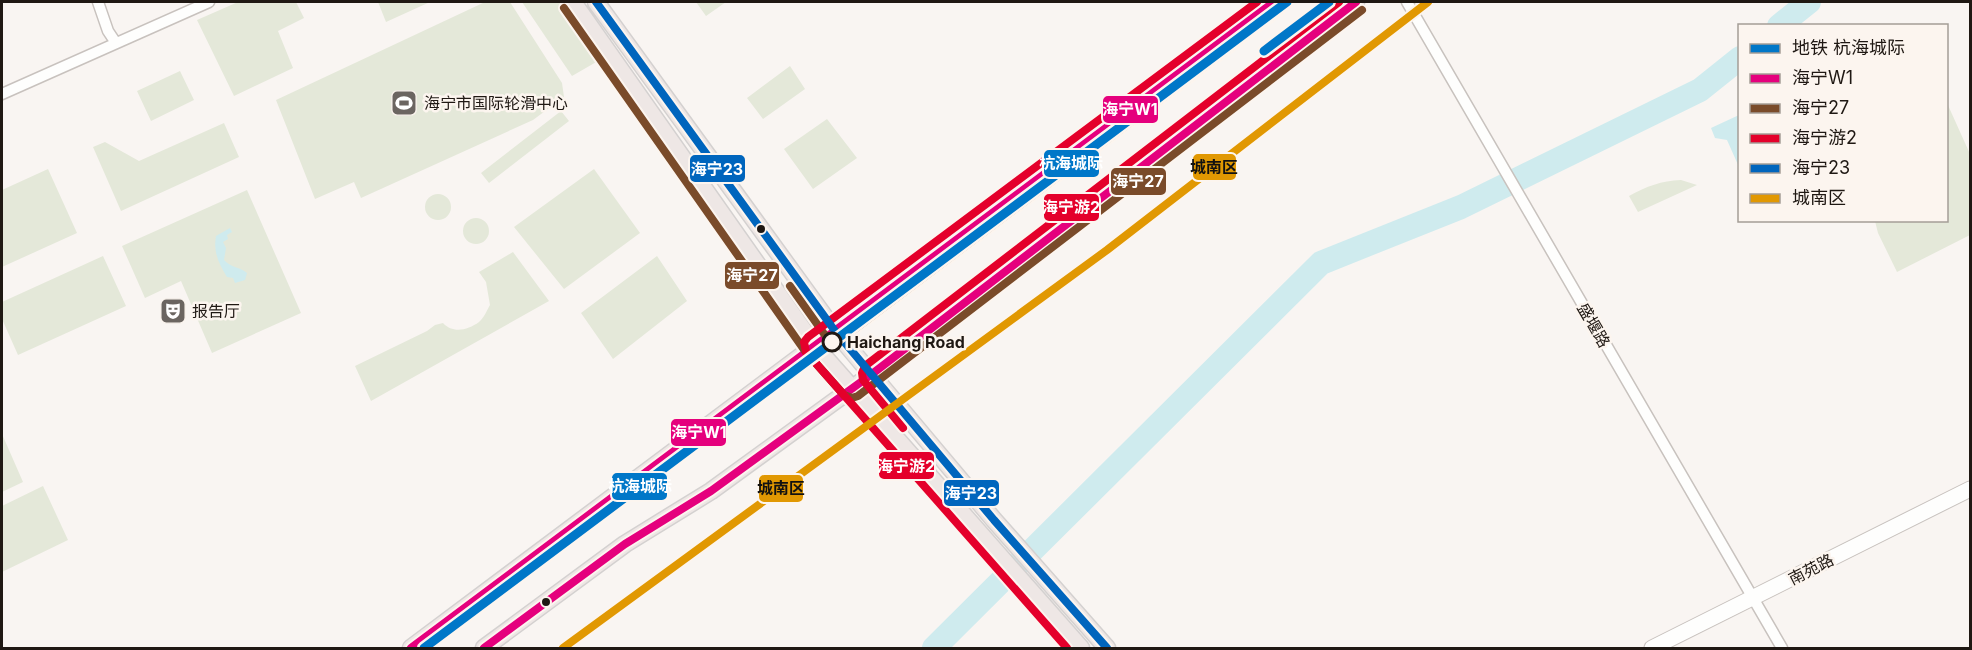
<svg xmlns="http://www.w3.org/2000/svg" width="1972" height="650" viewBox="0 0 1972 650" font-family="Inter,'Noto Sans SC',sans-serif">
<rect width="100%" height="100%" fill="#f9f5f2"/>
<path fill="#e4e8d9" d="M238 2H296L304 18 278 31 293 68 234 96 197 20Z
M378 2H430L386 22Z
M485 2H510L562 83 564 97 533 120 361 198 354 182 315 199 276 100Z
M522 2H559L598 61 572 76Z
M696 2H726L706 16Z
M790 66 805 89 763 119 747 98Z
M180 71 194 100 151 121 137 91Z
M1947 103 1970 154V235L1897 272 1878 233 1875 221 1946 220Z
M561 111 569 121 489 183 481 173Z
M827 119 857 158 813 189 784 149Z
M224 123 239 157 121 211 93 147 105 142 139 161Z
M48 169 77 233 2 267V190Z
M594 169 640 233 564 289 514 227Z
M1681 180 1697 185 1638 212 1629 196C1647 186 1661 181 1681 180Z
M247 190 301 313 212 353 181 281 145 298 122 246Z
M425 207a13 13 0 1 1 26 0a13 13 0 1 1-26 0Z
M463 231a13 13 0 1 1 26 0a13 13 0 1 1-26 0Z
M513 252 549 301 371 401 355 366 427 331 435 325 443 323C453 334 468 330 479 322 484 318 487 310 490 305L486 282 479 272Z
M103 256 126 306 18 355 2 319V302Z
M657 256 687 301 613 359 581 313Z
M2 434 23 482 2 492Z
M43 486 68 540 2 572V506Z"/>
<path fill="#cfebee" d="M1739 115V167L1727 140 1715 138 1711 128Z
M230 228 232 232 227 235 228 239 223 242 226 248 224 260C231 268 240 267 247 273L245 280 235 283 233 278 227 277C219 264 213 252 216 236Z"/>
<g fill="none" stroke-linecap="round" stroke-linejoin="round">
<path stroke="#cfebee" stroke-width="24" d="M1779 26 1809 2
M934 648 1321 263 1461 207 1700 90 1740 58"/>
<g stroke="#c8c2be" stroke-width="13">
<path id="street" d="M98 2 108 31 116 43
M1407 2 1782 648
M2 94 209 2"/>
</g>
<g stroke="#c8c2be" stroke-width="17">
<path id="secondary" d="M1652 648 1970 489"/>
</g>
<g stroke="#d4d1d0" stroke-width="19">
<path id="primary" d="M573 2 814 345 1081 648
M596 2 835 331 994 520 1107 648
M411 648 1274 2
M484 648 625 544 711 491 872 374 1356 2"/>
</g>
<use href="#street" stroke="#fefefd" stroke-width="10"/>
<use href="#secondary" stroke="#fefefd" stroke-width="15"/>
<use href="#primary" stroke="#eee7e5" stroke-width="16"/>
<g stroke="#fcf5ef" stroke-width="12">
<path id="bus-1" d="M411 648 1274 2
M484 648 625 544 711 491 872 374 1356 2"/>
</g>
<g stroke="#fcf5ef" stroke-width="12">
<path id="bus-2" d="M564 8 805 351 844 395 852 398 858 396 1362 10
M790 286 827 338 833 341 840 340 1280 10"/>
</g>
<g stroke="#fcf5ef" stroke-width="12">
<path id="bus-3" d="M903 428 863 380 862 373 865 366 1339 2
M1067 648 806 352 804 342 808 337 1257 2"/>
</g>
<g stroke="#fcf5ef" stroke-width="12">
<path id="bus-4" d="M596 2 835 331 994 520 1107 648"/>
</g>
<g stroke="#fcf5ef" stroke-width="12">
<path id="bus-5" d="M563 648 1107 250 1428 2"/>
</g>
<use href="#bus-1" stroke="#e5007d" stroke-width="8"/>
<use href="#bus-2" stroke="#7a4b2a" stroke-width="8"/>
<use href="#bus-3" stroke="#e4002b" stroke-width="8"/>
<use href="#bus-4" stroke="#0065bd" stroke-width="8"/>
<use href="#bus-5" stroke="#e19802" stroke-width="8"/>
<g stroke="#fcf5ef" stroke-width="14">
<path id="metro-1" d="M1264 51 1329 2
M424 648 1287 2"/>
</g>
<use href="#metro-1" stroke="#0077c8" stroke-width="9"/>
</g>
<defs>
<g id="stadium-square" transform="scale(1.35)"><rect x="-9" y="-9" width="18" height="18" rx="4" fill="#6b6561" stroke="#fcf5ef"/><path d="M0-5a6.5 5 0 1 0 0 10a6.5 5 0 1 0 0-10ZM-3.5-1.8h7v3.6h-7Z" fill="#fff"/></g>
<g id="theatre-square" transform="scale(1.35)"><rect x="-9" y="-9" width="18" height="18" rx="4" fill="#6b6561" stroke="#fcf5ef"/><path d="M-5-5.5Q0-4 5-5.5V0Q5 5 0 6Q-5 5-5 0ZM-3.3-2.5H-1v1.5H-3.3ZM1-2.5H3.3v1.5H1ZM-2.8 1Q0 5.5 2.8 1Z" fill="#fff"/></g>
</defs>
<g fill-rule="evenodd">
<use href="#stadium-square" x="404" y="103"/>
<use href="#theatre-square" x="173" y="311"/>
</g>
<g fill="#1f1813" stroke="#fcf5ef" stroke-width="2">
<circle cx="761" cy="229" r="5"/>
<circle cx="546" cy="602" r="5"/>
</g>
<circle fill="#fcf5ef" stroke="#1f1813" stroke-width="3" cx="832" cy="342" r="9"/>
<g text-anchor="middle" dominant-baseline="central" stroke-width="5" stroke-linejoin="round" paint-order="stroke">
<g font-size="16" fill="#1f1813" stroke="#fcf5ef" text-anchor="start">
<text x="424" y="103">海宁市国际轮滑中心</text>
<text x="192" y="311">报告厅</text>
</g>
<g font-size="16" fill="#1f1813" stroke="#fcf5ef">
<text transform="translate(1594 325) rotate(60)">盛堰路</text>
<text transform="translate(1811 569) rotate(-27)">南苑路</text>
</g>
<g font-size="16" font-weight="bold" fill="#1f1813" stroke="#fcf5ef" text-anchor="start">
<text x="847" y="342">Haichang Road</text>
</g>
</g>
<g stroke="#fcf5ef" stroke-width="2">
<rect x="1102" y="95" width="57" height="29" rx="6" fill="#e5007d"/>
<rect x="1043" y="149" width="57" height="29" rx="6" fill="#0077c8"/>
<rect x="1192" y="153" width="45" height="28" rx="6" fill="#e19802"/>
<rect x="689" y="154" width="57" height="29" rx="6" fill="#0065bd"/>
<rect x="1110" y="167" width="57" height="29" rx="6" fill="#7a4b2a"/>
<rect x="1043" y="193" width="57" height="29" rx="6" fill="#e4002b"/>
<rect x="724" y="261" width="56" height="29" rx="6" fill="#7a4b2a"/>
<rect x="670" y="418" width="57" height="29" rx="6" fill="#e5007d"/>
<rect x="878" y="451" width="57" height="29" rx="6" fill="#e4002b"/>
<rect x="611" y="472" width="57" height="29" rx="6" fill="#0077c8"/>
<rect x="758" y="474" width="46" height="29" rx="6" fill="#e19802"/>
<rect x="943" y="479" width="57" height="28" rx="6" fill="#0065bd"/>
</g>
<g font-size="16" text-anchor="middle" font-weight="bold" fill="#fff">
<text x="1130" y="115">海宁W1</text>
<text x="1071" y="169">杭海城际</text>
<text x="717" y="175">海宁23</text>
<text x="1138" y="187">海宁27</text>
<text x="1071" y="213">海宁游2</text>
<text x="752" y="281">海宁27</text>
<text x="699" y="438">海宁W1</text>
<text x="906" y="472">海宁游2</text>
<text x="640" y="492">杭海城际</text>
<text x="971" y="499">海宁23</text>
</g>
<g font-size="16" text-anchor="middle" font-weight="bold" fill="#111">
<text x="1214" y="173">城南区</text>
<text x="781" y="494">城南区</text>
</g>
<rect width="1972" height="650" fill="none" stroke="#1f1813" stroke-width="6"/>
<rect x="1738" y="24" width="210" height="198" fill="#fcf5ef" stroke="#a49d97" stroke-width="1.5"/>
<rect x="1750" y="44" width="30" height="9" fill="#0077c8" stroke="#a49d97" stroke-width="1.5"/>
<text x="1792" y="54" font-size="18" fill="#1f1813">地铁 杭海城际</text>
<rect x="1750" y="74" width="30" height="9" fill="#e5007d" stroke="#a49d97" stroke-width="1.5"/>
<text x="1792" y="84" font-size="18" fill="#1f1813">海宁W1</text>
<rect x="1750" y="104" width="30" height="9" fill="#7a4b2a" stroke="#a49d97" stroke-width="1.5"/>
<text x="1792" y="114" font-size="18" fill="#1f1813">海宁27</text>
<rect x="1750" y="134" width="30" height="9" fill="#e4002b" stroke="#a49d97" stroke-width="1.5"/>
<text x="1792" y="144" font-size="18" fill="#1f1813">海宁游2</text>
<rect x="1750" y="164" width="30" height="9" fill="#0065bd" stroke="#a49d97" stroke-width="1.5"/>
<text x="1792" y="174" font-size="18" fill="#1f1813">海宁23</text>
<rect x="1750" y="194" width="30" height="9" fill="#e19802" stroke="#a49d97" stroke-width="1.5"/>
<text x="1792" y="204" font-size="18" fill="#1f1813">城南区</text>
</svg>
